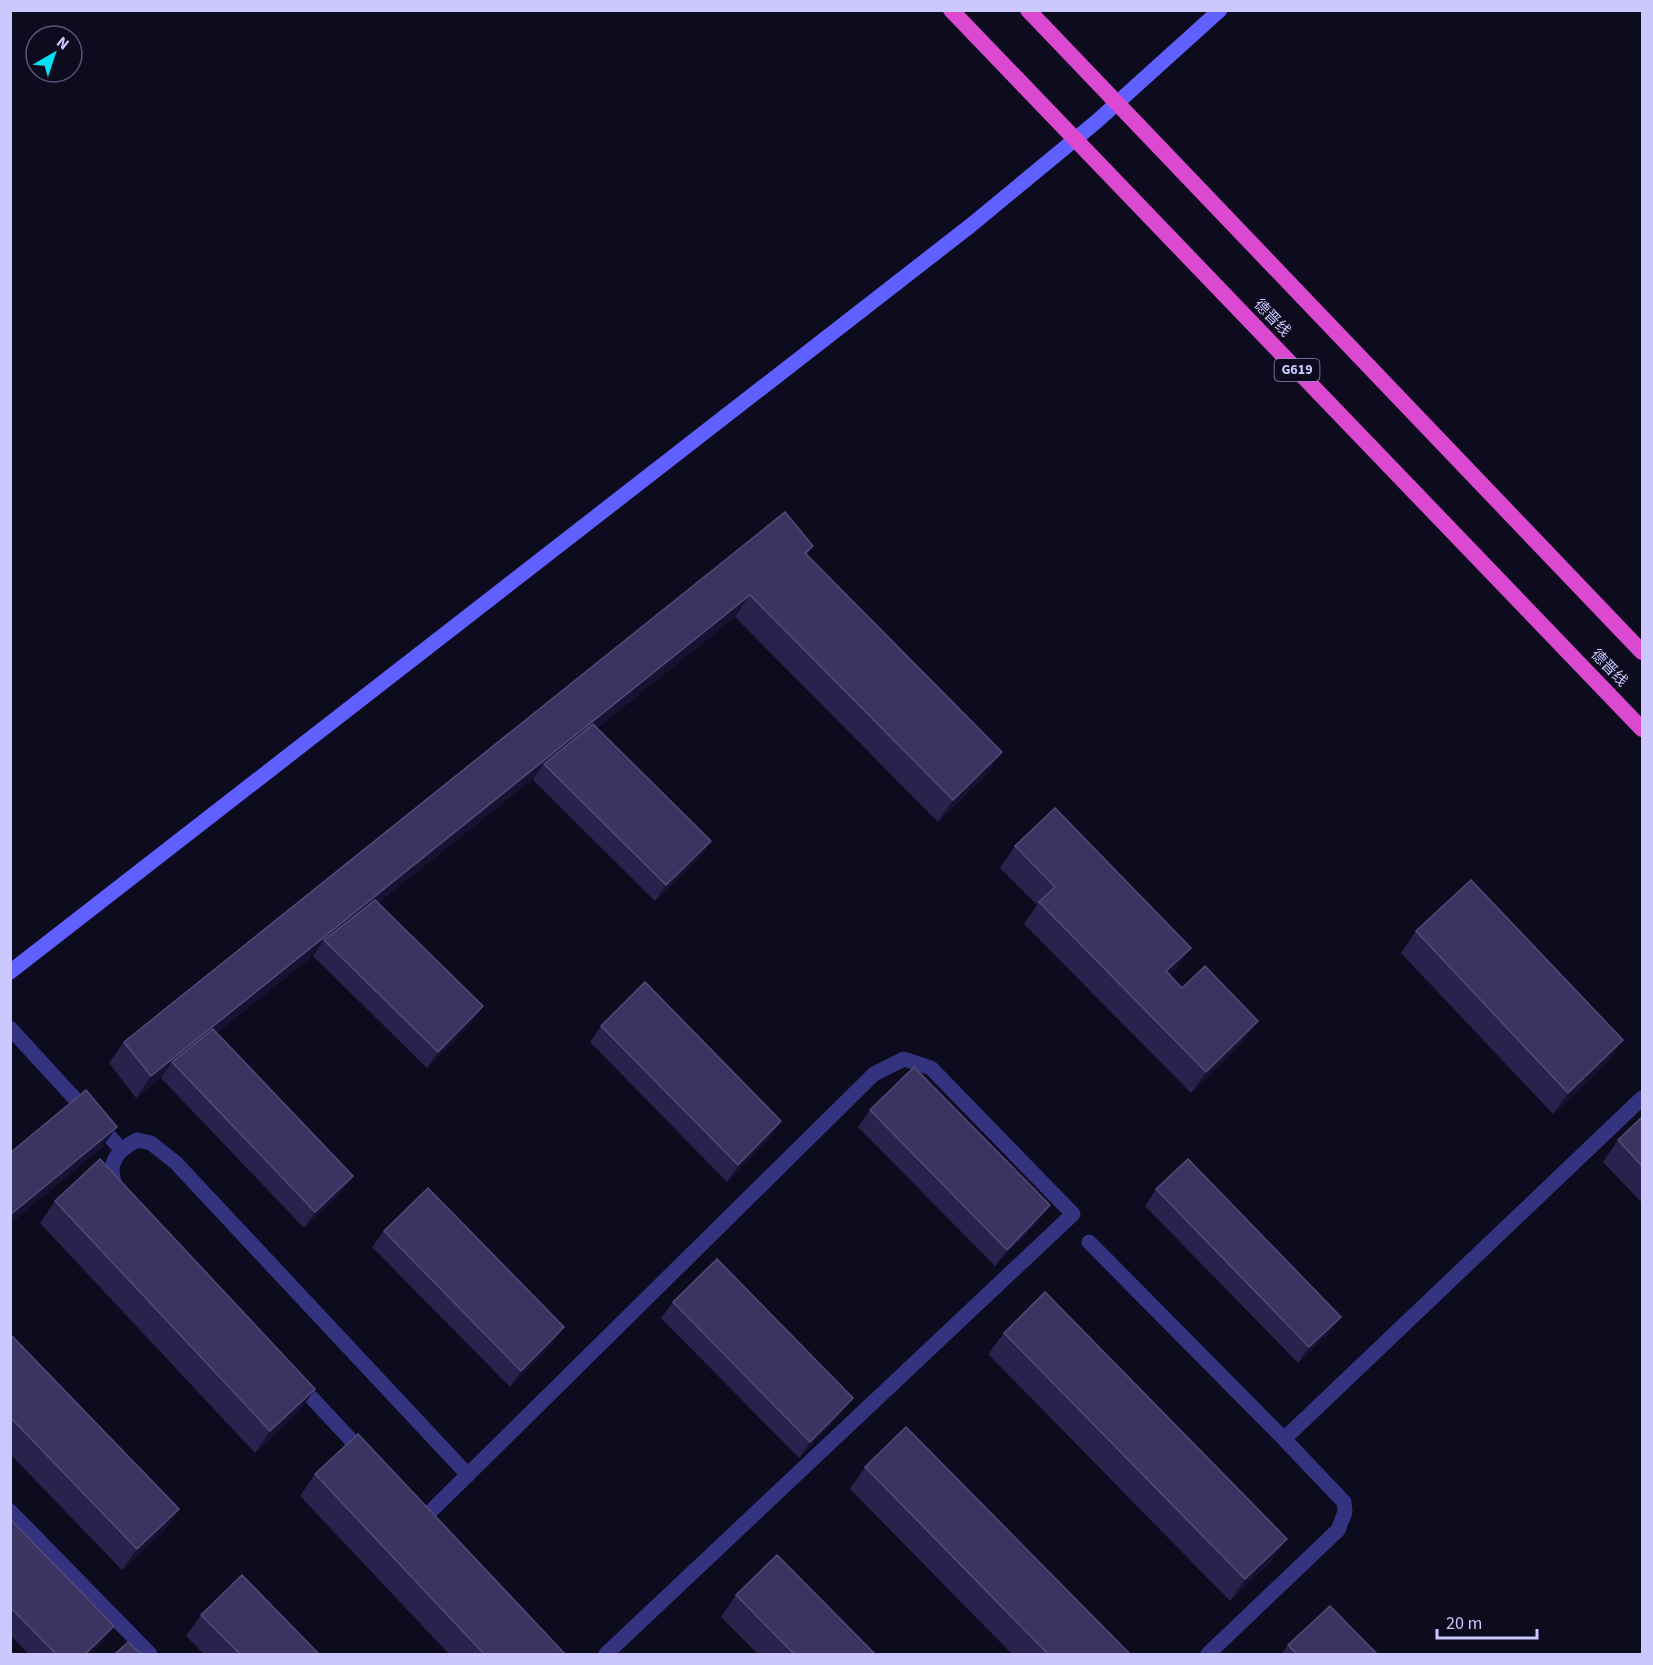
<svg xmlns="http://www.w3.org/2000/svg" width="1653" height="1665" viewBox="0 0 1653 1665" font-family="'Source Sans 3','Noto Sans SC',sans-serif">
<rect width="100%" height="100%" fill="#0d0b1e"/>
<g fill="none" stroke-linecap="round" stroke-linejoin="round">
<path stroke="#34337f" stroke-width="15" d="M10 1028 121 1149
M117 1189C105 1165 116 1151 137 1140L151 1143 176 1163 468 1475
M1089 1242 1284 1439
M297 1382 365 1455
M416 1510 424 1518 874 1074 904 1059 931 1068 1073 1214 606 1654
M10 1511 150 1654
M1208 1654 1338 1530 1345 1512 1344 1502 1284 1439 1642 1098"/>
<path stroke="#5f60ff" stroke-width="15" d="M10 972 970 226 1096 122 1220 10"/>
<path stroke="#db49d1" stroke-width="16" d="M951 10 1642 729
M1028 10 1642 652"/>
</g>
<path fill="#29224d" d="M813 546 807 555 1002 752 987 774 938 822 735 617 597 728 711 841 699 857 655 901 533 780 534 778 378 903 483 1006 471 1023 427 1068 313 956 314 955 216 1033 353 1176 341 1192 304 1228 161 1078 136 1098 109 1063 124 1042Z
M1015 846 1176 969 1170 975 1182 988 1243 1042 1191 1093 1024 924 1037 905 1000 868Z
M1416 931 1608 1062 1553 1114 1401 953Z
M601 1026 770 1137 727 1182 590 1042Z
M870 1110 1038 1222 995 1266 858 1127Z
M1642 1117V1203L1603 1162 1618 1140Z
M1156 1189 1341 1317 1329 1333 1298 1363 1145 1206Z
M55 1201 300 1411 255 1453 40 1223Z
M384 1231 553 1343 510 1387 372 1247Z
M673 1302 841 1414 799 1458 661 1318Z
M1004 1333 1272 1560 1230 1601 988 1354Z
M10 1334 179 1509 164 1531 122 1570 10 1454Z
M865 1467 1130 1654H1012L850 1489Z
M315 1474 565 1654H449L300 1496Z
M10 1519 114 1626 102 1643 90 1654H29L10 1635Z
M736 1595 875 1654H758L721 1617Z
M201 1615 319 1654H204L186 1636Z
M1288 1645 1377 1654H1281Z"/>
<path fill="#171232" d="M750 595 735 617 548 767 544 764 534 778 328 943 324 940 314 955 176 1066 172 1062 161 1078 136 1098 151 1076Z
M1002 752 987 774 938 822 953 800Z
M711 841 699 857 655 901 666 885Z
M1191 948 1176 969 1151 993 1166 971Z
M483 1006 471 1023 427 1068 438 1052Z
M1258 1021 1243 1042 1191 1093 1206 1072Z
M1623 1040 1608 1062 1553 1114 1568 1093Z
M781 1121 770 1137 727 1182 738 1165Z
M117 1127 102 1148 10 1224V1215Z
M353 1176 341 1192 304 1228 315 1212Z
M1050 1205 1038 1222 995 1266 1007 1250Z
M1341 1317 1329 1333 1298 1363 1309 1347Z
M564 1327 553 1343 510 1387 521 1371Z
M315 1389 300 1411 255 1453 270 1431Z
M853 1398 841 1414 799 1458 810 1442Z
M179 1509 164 1531 122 1570 137 1549Z
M1287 1539 1272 1560 1230 1601 1245 1579Z
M114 1626 102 1643 90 1654H85Z"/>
<path fill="#3b3460" stroke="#524b79" stroke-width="1.5" d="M785 512 813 546 805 553 1002 752 953 800 750 595 151 1076 124 1042Z
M593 724 711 841 666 885 544 764Z
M1055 808 1191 948 1166 971 1182 988 1205 966 1258 1021 1206 1072 1039 902 1055 887 1015 846Z
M1471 880 1623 1040 1568 1093 1416 931Z
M375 900 483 1006 438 1052 324 940Z
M645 982 781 1121 738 1165 601 1026Z
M213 1029 353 1176 315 1212 172 1062Z
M914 1067 1050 1205 1007 1250 870 1110Z
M86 1090 117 1127 10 1215V1153Z
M1642 1117V1166L1618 1140Z
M100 1159 315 1389 270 1431 55 1201Z
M1188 1159 1341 1317 1309 1347 1156 1189Z
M428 1188 564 1327 521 1371 384 1231Z
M717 1259 853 1398 810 1442 673 1302Z
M1045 1292 1287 1539 1245 1579 1004 1333Z
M10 1334 179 1509 137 1549 10 1417Z
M906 1427 1130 1654H1048L865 1467Z
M358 1434 565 1654H484L315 1474Z
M10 1519 114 1626 85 1654H56L10 1607Z
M777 1555 875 1654H794L736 1595Z
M242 1575 319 1654H240L201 1615Z
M1330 1606 1377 1654H1297L1288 1645Z
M128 1642 141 1654H115Z"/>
<g text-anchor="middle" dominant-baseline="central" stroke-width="6" stroke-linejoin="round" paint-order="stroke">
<rect fill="#0d0b1e" stroke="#938fbc" stroke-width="1.5" x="1274.5" y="359" width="45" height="22" rx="4.5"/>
<g font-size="14" font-weight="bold" fill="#ccc8ff">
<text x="1297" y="370">G619</text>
</g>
<g font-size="15" fill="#ccc8ff" stroke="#0d0b1e">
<text transform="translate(1272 318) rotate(46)">德晋线</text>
<text transform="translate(1609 668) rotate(46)">德晋线</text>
</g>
</g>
<rect width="1653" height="1665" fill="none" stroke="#ccc8ff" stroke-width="24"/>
<g transform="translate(54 54) rotate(39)"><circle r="28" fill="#0d0b1e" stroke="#595778" stroke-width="1.5"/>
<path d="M0-4.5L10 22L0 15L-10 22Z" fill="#00e3f3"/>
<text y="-9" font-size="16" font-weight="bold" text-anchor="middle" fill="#ccc8ff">N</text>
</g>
<path d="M1437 1629v9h100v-9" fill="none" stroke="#ccc8ff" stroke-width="3"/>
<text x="1446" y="1629" font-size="18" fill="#ccc8ff" stroke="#0d0b1e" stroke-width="4.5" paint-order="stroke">20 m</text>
</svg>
